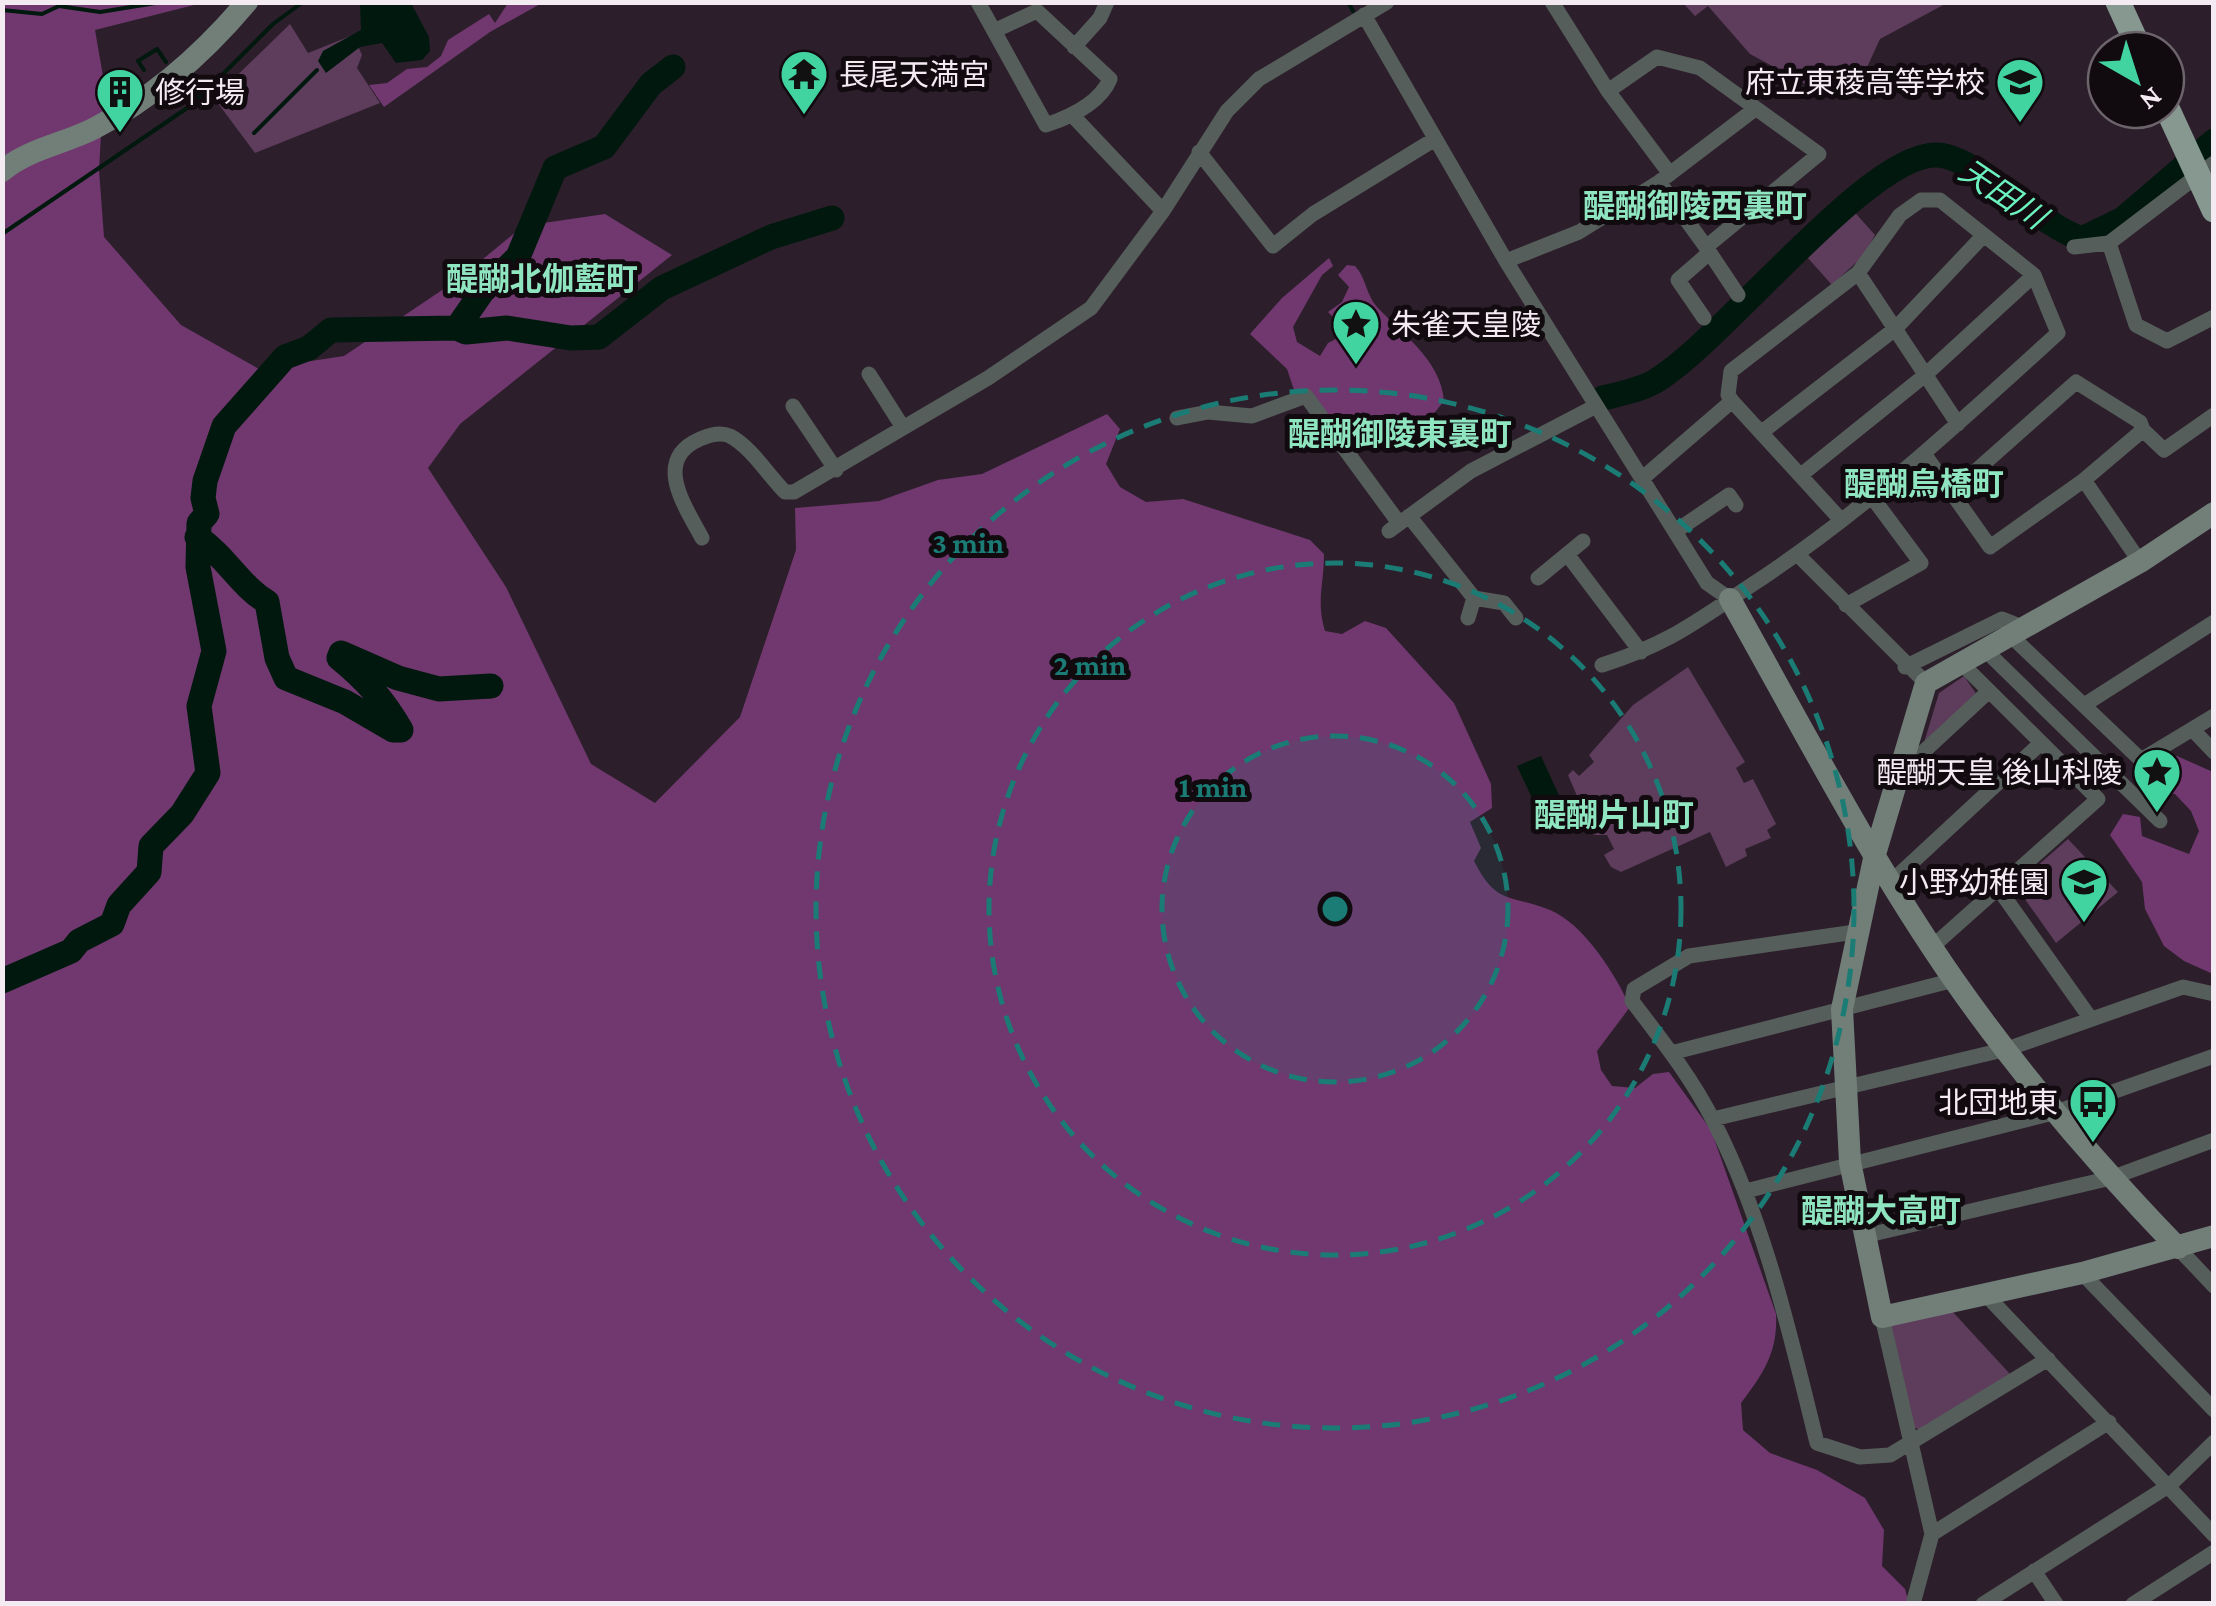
<svg xmlns="http://www.w3.org/2000/svg" width="2216" height="1606" viewBox="0 0 2216 1606" font-family="'Crimson Pro','Noto Sans JP',serif">
<rect width="100%" height="100%" fill="#2c1f2b"/>
<path fill="#5d3c5c" d="M1683 3H1947L1880 39 1857 89 1831 98 1750 54 1708 6 1695 16Z
M290 24 308 53 353 35 362 55 357 68 380 103 255 153 214 98Z
M1850 207 1875 235 1864 255 1832 285 1807 257Z
M1688 667 1745 762 1736 768 1744 783 1753 779 1776 824 1767 830 1771 838 1745 849 1747 856 1726 867 1710 832 1621 872 1611 867 1604 855 1614 849 1607 835H1594L1568 775 1573 770 1579 776 1594 762 1589 755 1633 705Z
M1964 676 1977 695 1923 746 1939 693Z
M2068 839 2118 892 2056 943 2022 895 2020 881Z
M1952 1311 2010 1374 1922 1431 1909 1425 1889 1330 1895 1320Z"/>
<path fill="#70386f" d="M3 2 202 3 95 30 104 82 99 170 104 237 181 325 259 369 344 356 460 278 523 226 605 214 672 255 460 424 428 468 506 587 591 764 655 803 740 717 796 550 795 508 879 501 938 480 982 474 1107 414 1120 429 1106 464 1120 487 1146 502 1183 499 1310 540 1324 554C1324 585 1316 601 1325 631L1342 634 1365 621 1386 628 1454 703 1491 784 1492 808 1470 822 1481 848 1474 861C1497 906 1510 894 1550 910 1584 924 1616 975 1630 1007L1597 1051 1601 1070 1612 1086 1635 1088 1653 1074 1669 1072 1711 1130 1776 1314C1778 1352 1763 1374 1741 1403L1743 1430 1770 1453 1817 1470 1865 1498 1884 1530 1882 1566 1905 1589 1909 1603 3 1604Z
M508 3H542L490 32 384 107 369 85 387 83 407 69 427 67 441 56 448 40 489 14 495 23Z
M1329 258 1333 266 1322 275 1293 327 1297 342 1320 356 1328 343 1357 328 1354 319 1338 322 1328 312 1342 302 1349 287 1338 275 1347 265 1355 266C1366 277 1366 295 1377 307 1402 334 1441 360 1444 401L1431 417 1403 431 1385 426 1328 424 1296 396 1287 369 1250 334 1282 298Z
M2177 756 2213 772V974L2184 961 2164 946 2145 909 2142 882 2110 835 2123 814 2140 817 2142 836 2189 854 2199 831 2191 811 2175 794 2152 793 2150 771Z"/>
<path fill="#00180d" d="M360 3H411L429 37 430 51 422 60 396 63 382 43 360 47 326 73 318 61 323 51 361 30Z
M1541 756 1563 804 1540 815 1517 766Z"/>
<g fill="none" stroke-linecap="round" stroke-linejoin="round">
<path stroke="#00180d" stroke-width="4" d="M1348 2 1353 11
M2 10 42 14 59 6 100 12 162 2
M144 70 138 61 157 49 166 62
M254 133 317 70
M2 234 193 104 273 24 303 2"/>
<path stroke="#00180d" stroke-width="25" d="M457 328 482 292 518 257 555 168 604 147 651 84 673 67
M1603 398C1620 394 1639 390 1654 382 1724 341 1870 150 1938 155 1978 158 2037 224 2082 239L2123 219 2214 141
M197 537C225 555 239 585 267 602L277 658 286 678 345 702 393 730H401C384 700 365 679 339 658L341 653 398 678 439 689 491 686
M2 981 71 951 79 941 112 924 119 905 149 872 151 846 182 814 208 773 199 706 214 651 198 567 199 523 207 514 203 498 205 481 224 426 285 357 309 348 331 330 457 328 466 332 507 328 571 338 599 337 662 288 771 237 832 218"/>
<path stroke="#555e5a" stroke-width="15" d="M978 2 1046 125C1070 117 1100 103 1110 79L1037 11 994 31
M1552 2 1608 91 1670 174
M1364 15 1506 261 1707 583 1730 599
M1074 47 1100 18 1107 2
M1608 91 1657 57 1700 68 1819 154 1706 247 1659 182
M1073 116 1163 211
M1199 152 1273 246 1313 214 1435 139
M2109 243 2136 325 2167 341 2214 317
M1706 247 1738 295
M2074 247 2109 243 2214 163
M1506 261 1579 232 1659 182 1755 109
M1858 273 1958 424
M1704 318 1678 280 1709 253
M869 374 902 426
M793 406 836 470
M1177 418 1208 412 1252 416 1306 396 1399 523
M2143 430 2164 450 2214 415
M1762 432 1895 329 1984 235
M1925 455 1990 547 2084 480 2143 430 2140 422 2076 382 1952 492
M1801 475 1924 376 2034 275
M1644 477 1732 401
M2084 480 2140 562
M1409 516 1474 598 1504 603 1516 618
M1389 531 1471 471 1596 406
M1676 531 1729 495 1736 505
M702 538C685 506 652 460 700 439 709 435 721 432 730 436 750 446 769 476 785 492H794L988 378 1091 308 1163 211 1227 111 1259 79 1387 2
M1567 554 1641 652
M1798 555 1926 683
M1538 578 1583 541
M1846 605 1921 563 1872 497
M1468 618 1474 598
M2009 634 2141 760 2214 716
M1983 648 2160 821
M1602 665C1668 644 1694 623 1750 586 1862 513 1959 423 2058 333L2034 275 1940 200H1921L1900 215 1858 273 1731 371 1728 395 1732 401 1841 520
M1905 667 2002 619 2022 627
M2084 705 2214 622
M2193 730 2214 752
M1904 757 1920 755 1989 691
M1892 881 2041 743
M1998 888 2091 1019
M1855 932 1689 956 1634 989 1632 1001C1661 1039 1692 1078 1714 1122 1765 1222 1790 1334 1817 1443L1860 1457 1890 1455 2048 1359
M1933 946 2098 799 1959 661
M1671 1053 1954 980
M1713 1119 2007 1049 2183 987 2214 994
M1746 1191 2053 1113 2214 1056
M1864 1236 2111 1178 2214 1140
M2178 1248 2214 1286
M2082 1273 2214 1410
M1987 1296 2214 1535
M1882 1317 1932 1534 1913 1604
M1932 1534 2109 1422
M2034 1571 2056 1604
M1983 1604 2170 1485 2214 1442
M2133 1604 2214 1552"/>
<path stroke="#717f78" stroke-width="22" d="M2 171C28 149 63 144 93 129 152 99 204 53 247 2
M2214 513 2140 562 1926 683 1875 854 1842 1009 1850 1162 1882 1317 2082 1273 2214 1236
M1730 599C1802 727 1870 859 1954 980 2021 1076 2097 1164 2178 1248"/>
<path stroke="#869890" stroke-width="25" d="M2118 2 2140 50
M2166 106 2214 210"/>
</g>
<circle cx="1335" cy="909" r="173" fill="#1a7c75" fill-opacity=".12"/>
<g fill="none" stroke="#1a7c75" stroke-width="5" stroke-dasharray="18 12">
<circle cx="1335" cy="909" r="173"/>
<circle cx="1335" cy="909" r="346"/>
<circle cx="1335" cy="909" r="519"/>
</g>
<defs>
<g id="temple-pin" transform="scale(2.5)"><path d="M0 17L-7.5 6A9.5 9.5 0 1 1 7.5 6Z" fill="#41d4a1" stroke="#110b10"/><path d="M0-6L5-2H3V0L6.5 2.5H4V6H1.5V3h-3V6H-4V2.5H-6.5L-3 0V-2H-5Z" fill="#111"/></g>
<g id="school-pin" transform="scale(2.5)"><path d="M0 17L-7.5 6A9.5 9.5 0 1 1 7.5 6Z" fill="#41d4a1" stroke="#110b10"/><path d="M0-5L7-2L0 1L-7-2ZM-4 1L0 2.5L4 1V4Q0 6-4 4Z" fill="#111"/></g>
<g id="building-pin" transform="scale(2.5)"><path d="M0 17L-7.5 6A9.5 9.5 0 1 1 7.5 6Z" fill="#41d4a1" stroke="#110b10"/><path d="M-4-6H4V6H1V3H-1V6H-4ZM-2.5-4.3h1.7v1.8h-1.7ZM.8-4.3h1.7v1.8H.8ZM-2.5-1h1.7V.8h-1.7ZM.8-1h1.7V.8H.8Z" fill="#111"/></g>
<g id="sight-pin" transform="scale(2.5)"><path d="M0 17L-7.5 6A9.5 9.5 0 1 1 7.5 6Z" fill="#41d4a1" stroke="#110b10"/><path d="M0-6L1.8-2.2L6-1.7L2.9 1.2L3.7 5.4L0 3.3L-3.7 5.4L-2.9 1.2L-6-1.7L-1.8-2.2Z" fill="#111"/></g>
<g id="bus-pin" transform="scale(2.5)"><path d="M0 17L-7.5 6A9.5 9.5 0 1 1 7.5 6Z" fill="#41d4a1" stroke="#110b10"/><path d="M-5-6H5V4H4V6H2V4H-2V6H-4V4H-5ZM-3.5-4V0h7V-4ZM-3.5 1.2v1.5H-2V1.2ZM2 1.2v1.5H3.5V1.2Z" fill="#111"/></g>
</defs>
<g fill-rule="evenodd">
<use href="#temple-pin" x="804" y="74"/>
<use href="#school-pin" x="2020" y="82"/>
<use href="#building-pin" x="120" y="92"/>
<use href="#sight-pin" x="1356" y="324"/>
<use href="#sight-pin" x="2157" y="772"/>
<use href="#school-pin" x="2084" y="882"/>
<use href="#bus-pin" x="2093" y="1102"/>
</g>
<g text-anchor="middle" dominant-baseline="central" stroke-width="10" stroke-linejoin="round" paint-order="stroke">
<g font-size="30" fill="#f3eaf2" stroke="#110b10" text-anchor="end">
<text x="839" y="74" text-anchor="start">長尾天満宮</text>
<text x="1985" y="82">府立東稜高等学校</text>
<text x="155" y="92" text-anchor="start">修行場</text>
<text x="1391" y="324" text-anchor="start">朱雀天皇陵</text>
<text x="2122" y="772">醍醐天皇 後山科陵</text>
<text x="2049" y="882">小野幼稚園</text>
<text x="2058" y="1102">北団地東</text>
</g>
<g font-size="32" font-style="italic" fill="#6bf2be" stroke="#110b10">
<text transform="translate(2003 194) rotate(34)">天田川</text>
</g>
<g font-size="32" font-weight="bold" fill="#8ee5c0" stroke="#110b10">
<text x="1695" y="206">醍醐御陵西裏町</text>
<text x="542" y="279">醍醐北伽藍町</text>
<text x="1400" y="434">醍醐御陵東裏町</text>
<text x="1924" y="484">醍醐烏橋町</text>
<text x="1614" y="815">醍醐片山町</text>
<text x="1881" y="1211">醍醐大高町</text>
</g>
</g>
<circle cx="1335" cy="909" r="15" fill="#1a7c75" stroke="#110b10" stroke-width="5"/>
<g font-size="30" text-anchor="middle" font-weight="bold" fill="#1a7c75" stroke="#110b10" stroke-width="10" stroke-linejoin="round" paint-order="stroke">
<text x="968" y="553">3 min</text>
<text x="1090" y="675">2 min</text>
<text x="1213" y="797">1 min</text>
</g>
<rect width="2216" height="1606" fill="none" stroke="#f3eaf2" stroke-width="10"/>
<g transform="translate(2136 80) rotate(141)"><circle r="48" fill="#110b10" stroke="#6b646a" stroke-width="2.5"/>
<path d="M0-8L18 38L0 25L-18 38Z" fill="#41d4a1"/>
<text y="-15" font-size="28" font-weight="bold" text-anchor="middle" fill="#f3eaf2">N</text>
</g>
</svg>
